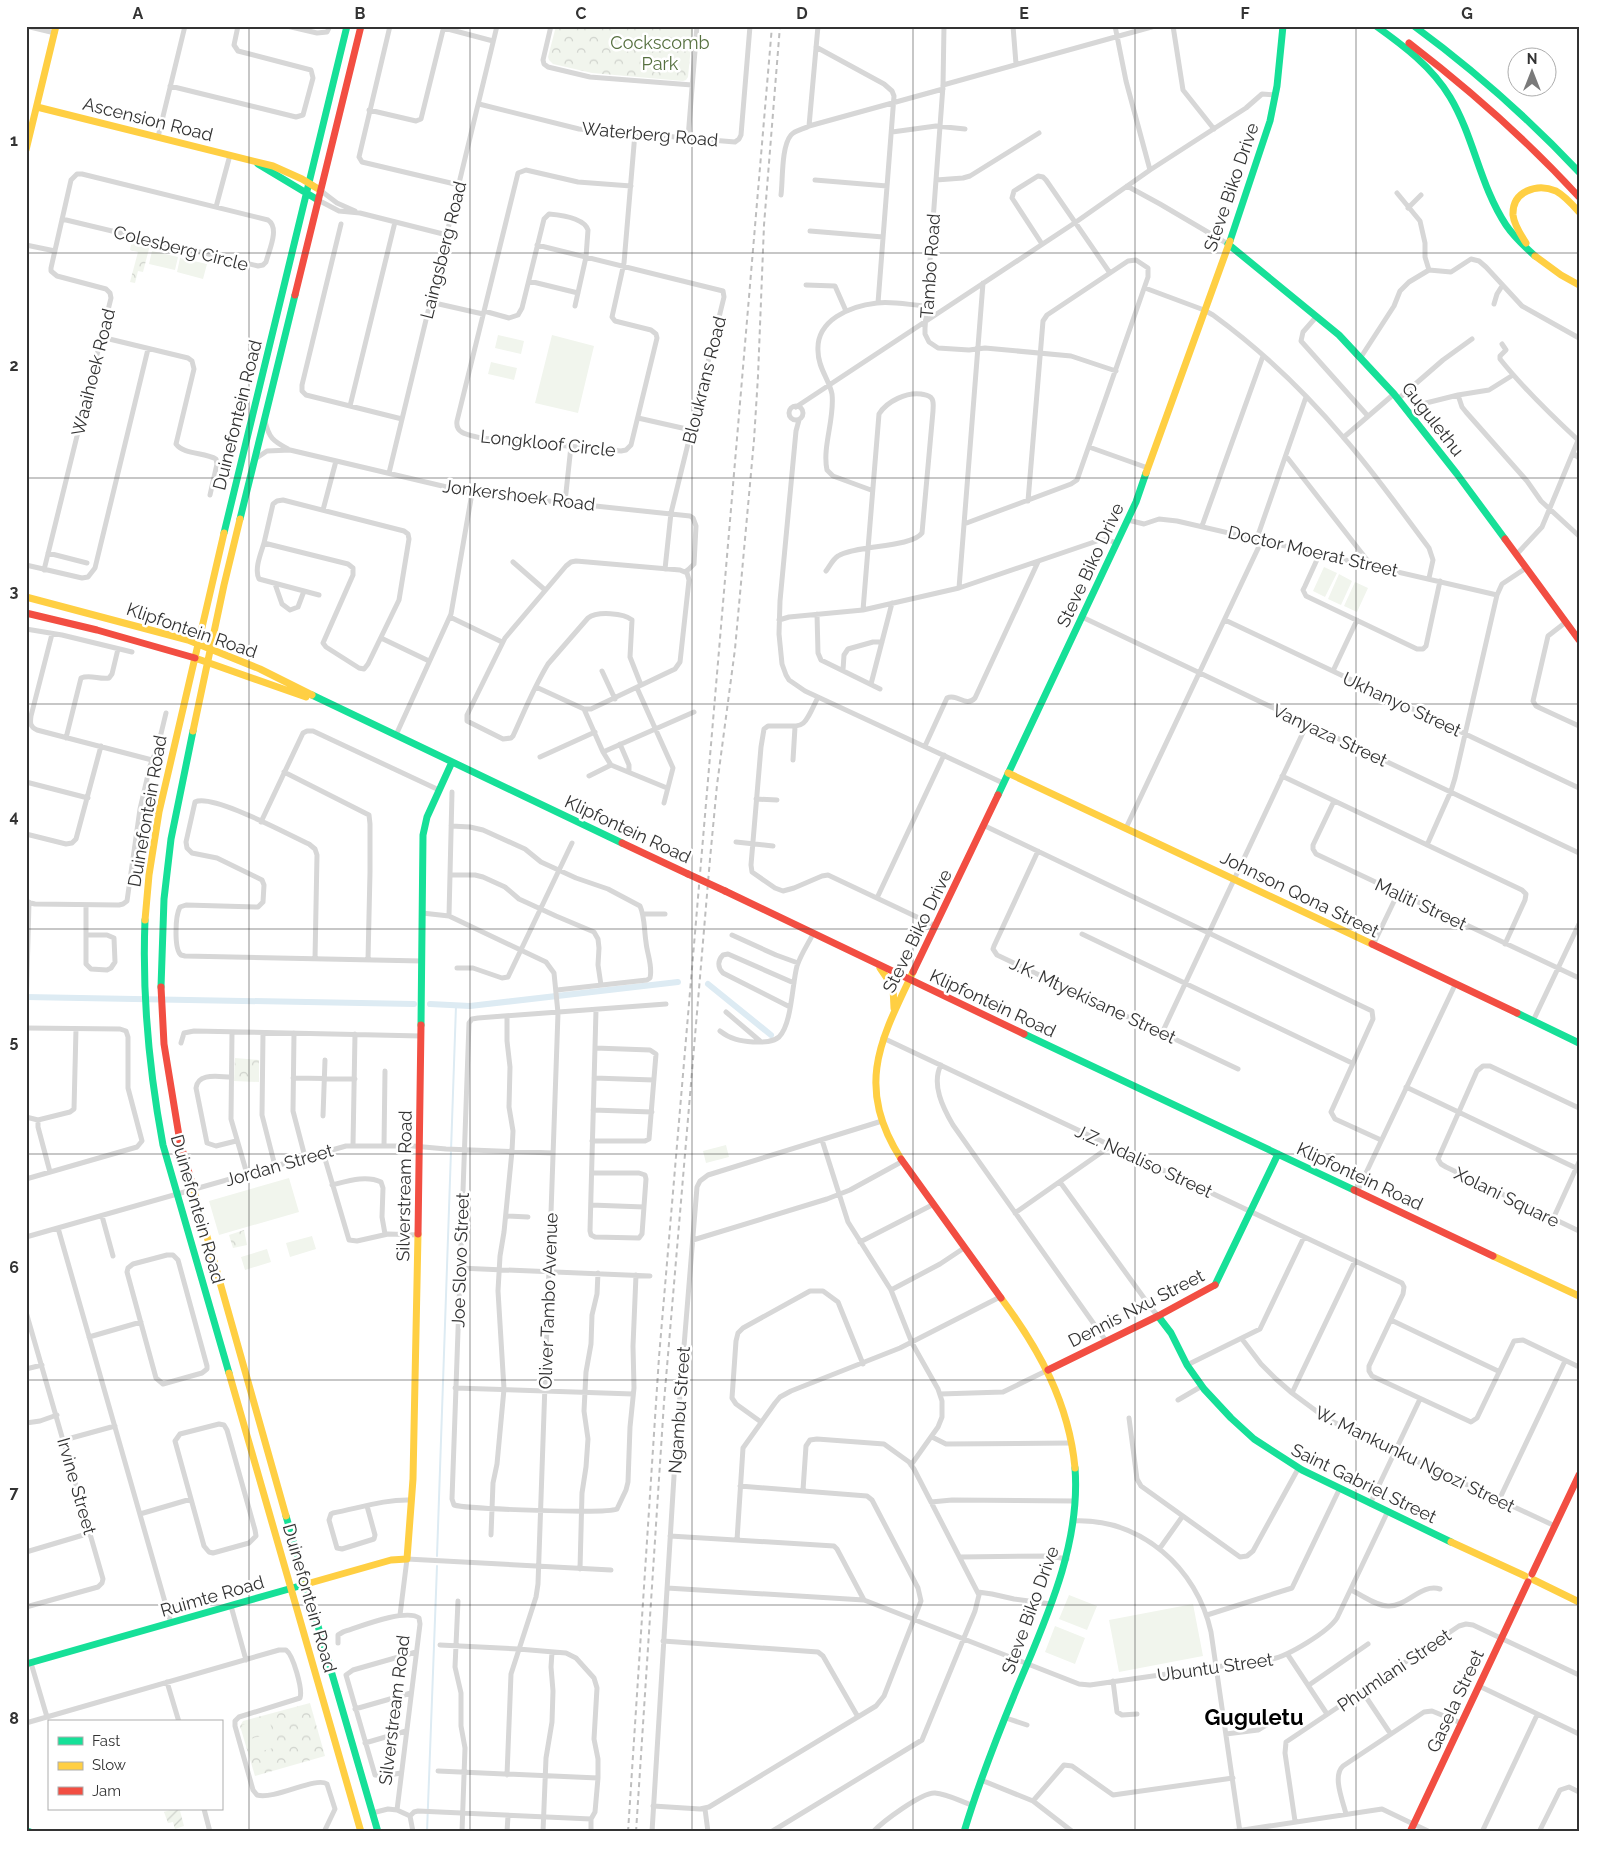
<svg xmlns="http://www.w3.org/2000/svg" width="1605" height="1858" viewBox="0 0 1605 1858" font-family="Raleway,sans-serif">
<defs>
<pattern id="forest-crowns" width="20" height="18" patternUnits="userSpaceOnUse" patternTransform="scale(1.25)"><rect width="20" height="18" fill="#f1f5ed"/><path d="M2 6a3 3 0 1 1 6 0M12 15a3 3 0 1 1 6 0" fill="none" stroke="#cfd2cc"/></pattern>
<pattern id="garden-furrows" width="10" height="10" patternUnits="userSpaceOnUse" patternTransform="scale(1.25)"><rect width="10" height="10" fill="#f1f5ed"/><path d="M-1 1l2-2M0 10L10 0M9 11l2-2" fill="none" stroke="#cfd2cc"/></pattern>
</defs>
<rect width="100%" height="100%" fill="#fff"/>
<path fill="url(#forest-crowns)" d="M556 26H693L688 77 686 80 683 81 592 73 553 64 549 60 548 57Z
M132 240 150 245 143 272 138 271 135 283 130 282 138 252 130 250Z
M235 1058 259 1060V1082L234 1081Z
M244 1230 247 1245 233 1248 229 1235Z
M310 1703 325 1756 255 1776 240 1726 243 1721Z"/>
<path fill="url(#garden-furrows)" d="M173 1809H186L180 1811 184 1826 175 1829 173 1822 168 1823 164 1812Z"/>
<path fill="#f1f5ed" d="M663 26H686L689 29 678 41Z
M152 251 178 257 175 270 149 264Z
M180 258 207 264 203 279 177 272Z
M498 335 524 341 521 354 495 348Z
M552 335 594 346 578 413 535 403Z
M491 362 517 368 514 380 488 374Z
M1324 567 1337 573 1325 597 1313 591Z
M1339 574 1352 581 1341 605 1328 599Z
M1355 582 1368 588 1357 612 1344 606Z
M726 1145 729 1157 706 1163 703 1151Z
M289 1178 299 1212 219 1235 209 1201Z
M312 1236 316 1249 290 1257 286 1243Z
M267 1249 271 1262 245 1270 241 1257Z
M1069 1595 1097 1606 1087 1630 1059 1619Z
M1193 1604 1203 1656 1119 1672 1109 1620Z
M1055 1626 1085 1638 1075 1664 1045 1652Z
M269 1717 272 1731 246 1739 242 1725Z
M273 1733 277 1747 250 1754 246 1740Z"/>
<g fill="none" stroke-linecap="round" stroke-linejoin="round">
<path stroke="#ddebf3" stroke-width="2" d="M437 1556 456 1006
M427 1832 437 1566"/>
<path stroke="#ddebf3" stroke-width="6" d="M708 984 771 1035
M26 997 414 1004
M430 1004 470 1006 678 982"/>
<path stroke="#d7d7d7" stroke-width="5" d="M26 26 55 33
M287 26 317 33 327 32 330 26
M390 26 359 157 362 162 459 185
M551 26 543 60 544 64 548 67 590 77 692 85
M944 26 943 86 925 328V334L929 342 938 348 969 350 985 348 1071 356 1116 371
M1013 26 1016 64
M1115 26 1126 81 1150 170
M1173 26 1183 90 1214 129
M444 28 493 41
M816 47 884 84 892 91 894 96 878 303
M943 85 1155 26
M170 86 296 117 303 115 313 78 311 70 238 51 234 45 238 26
M479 104 579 129 735 142 739 139 741 135 750 26
M369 110 416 121 421 119 444 26
M809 126 818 26
M892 132 936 126 965 129
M158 137 185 26
M688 138 697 26
M815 180 887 186
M936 180 963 178 970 176 1039 133
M631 186 578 182 526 170 518 173 457 421C455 435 471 435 481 438L621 451 626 450 631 445 657 338 656 334 651 330 615 321 612 317 624 263 635 133
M1127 186 1160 204 1228 244
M320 190 337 203 355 211
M1397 193 1420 221 1425 243V257L1429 270
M781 195C783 180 781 147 791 135 795 130 804 129 809 126L943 89
M318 200 339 211 360 213 447 235
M216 207 230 155
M1408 208 1421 195
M341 224 302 385V391L306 395 402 419
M810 231 883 237
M1042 244 1012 198 1014 191 1038 176 1043 177 1046 180 1110 273
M26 245 55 251
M537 245 723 291 724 297 671 513 665 569
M529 281 578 293
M806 285 835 286 846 311
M1145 288 1204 310 1213 315C1261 350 1305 392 1343 437 1374 472 1401 511 1429 548L1433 560 1429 578
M430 302 483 314
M1494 304 1497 294 1502 286
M484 311 509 318 518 315 522 308 544 219 549 214C561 215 584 218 588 230L586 257 575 306
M1317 316 1303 332 1301 341 1367 415
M101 337 188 358 192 361 194 369 176 444C184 455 205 452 216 459L217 464 210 495
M1502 344 1506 350 1500 356V359C1523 388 1550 414 1578 440
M1361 357 1394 306 1400 291 1409 282 1429 270 1451 272 1471 259 1479 261 1486 267 1522 306 1579 338
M1458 395 1462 407 1466 412 1527 481 1541 501 1579 536
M1398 399 1443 360 1472 339
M350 406 395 222
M789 413a7 7 0 1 1 14 0a7 7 0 1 1-14 0Z
M796 407 1076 222 1150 170 1246 108 1262 94 1275 95
M1411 413 1426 403 1458 395 1489 390 1513 375
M638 418 691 430
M799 420 796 431 780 601 779 634 782 664 786 675 789 680 805 691 1003 783
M265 421C269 438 273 441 288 449
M1344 437 1394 394
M1089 447 1148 468
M1573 453 1579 458
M1286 456 1371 565
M255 459 267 451 290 450 472 493 690 516 693 518 696 526 694 564 689 569 685 572
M389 473 497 26
M871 490 833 476 827 470C822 447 835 418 832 394 829 379 818 368 818 351 816 320 850 306 877 303 892 301 910 305 926 306
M283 500 404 531 408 534 409 539 399 600 368 664 364 669 359 668 326 647 323 643 353 575V568L348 564 264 543 273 504 277 501Z
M565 502 571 446
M323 510 336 461
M1128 520 1144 524 1159 519 1177 521 1497 595
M964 524 1071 484 1077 480 1148 277V268L1136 260 1128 261 1047 315 1043 321 1028 501
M1202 526 1263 356
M1257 538 1306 397
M264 543C261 553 254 569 259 579L319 595
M48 553 87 563
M1320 553 1305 586 1303 590 1306 596 1417 649H1423L1426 646 1440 581
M1516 555 1542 527 1579 438
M513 562 545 590
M26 565 82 578 88 577 95 568 148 349
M44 570 111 298 110 293 106 289 57 276 51 271V268L71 180 77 174H82L268 220C280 228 269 250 266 262L263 265 258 266 62 219
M826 571C829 567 833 559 838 556 855 545 911 548 922 533L933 411C933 407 934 402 932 399 930 395 925 395 921 394 907 392 887 401 879 414L863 610
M275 584 282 604 290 610 298 607 304 591
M959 588 983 283
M817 614 818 653 821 660 880 689
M450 617 502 642
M1082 617 1579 853
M779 620 789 617 863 610 959 588 1100 540H1108L1117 543
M1225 620 1579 788
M1566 622 1548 636 1533 701 1536 706 1540 708 1579 726
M26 629 62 635 132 652
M52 634 31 716C30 723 30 727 37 730L152 760
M381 638 429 661
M843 670 844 655 848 649 873 642H882
M602 671 615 699
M1333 671 1357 620
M871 684 892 603
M536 687 584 709H591L675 669 680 662 689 580 687 573 680 570 576 561 571 562 566 566 505 638 467 715V721L503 739 511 738 513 736C524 712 534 687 548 664L588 618C597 611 624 613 632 620L630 657 641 685
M637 688 673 768 664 803
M818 697C801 733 806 725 768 726L764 729 761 747 751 865 752 872 775 888 783 891 794 888 822 876 828 875 936 926
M584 709 603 752 611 765 667 788
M396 735 451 614 472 493
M66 738 81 678C90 674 100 680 109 678L112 674 118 649
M620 744 629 765V772
M925 746 947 698C957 693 966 708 975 698L1038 562
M603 752 694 712
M540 757 595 732
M793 760 795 727
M284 772 369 815 370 824V872L368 960
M589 776 611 765
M1282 776 1522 890 1526 894 1525 900 1505 944
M26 782 88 798
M756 799 777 800
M1334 801 1313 845V849L1316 854 1579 978
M261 822 303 733 307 731H313L439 790
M983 825 1372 1011 1373 1019 1331 1112 1335 1119 1381 1140
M451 826 470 827 483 830 525 849 541 862 576 878 608 889 640 906C645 917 644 930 646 942 647 954 653 966 650 978L647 980 557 990
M1126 828 1262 540
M26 834 66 844 72 843 76 839 101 746
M736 842 773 846
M1427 845 1451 791 1455 778 1497 595 1502 584 1526 568
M1038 851 994 946 993 949 997 955 1238 1069
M451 875H475L483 877 505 887 519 899 556 916 594 932 598 939 599 948 598 965 601 985
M877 898 944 755
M26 902 35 904 119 905 123 904 127 901 140 809 150 766 158 746 166 713
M86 905V964L91 969 107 970 111 968 115 962 114 938 107 935H86
M422 913 449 916 546 962 554 973 558 1013 538 1584 536 1597 511 1674 507 1775
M643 914H665
M449 916 452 792
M1082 934 1352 1063
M732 935 776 955 798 963
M1373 945 1398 893
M315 959 317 855 315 849 309 844C289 835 212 793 195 802L186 842 187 848 192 853 217 858 262 880 264 885 263 902 258 907 186 905 180 907C175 916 174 949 181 955L185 956 422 961
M457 968H473L502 978 508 977 572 843
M790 1007 723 973C717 967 718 960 723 955L728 954 794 983
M26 1012 29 902
M726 1012 760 1041
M1533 1021 1579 924
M26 1028 120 1029 126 1031 128 1037V1088L142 1141 137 1147 26 1179
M720 1031C730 1039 740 1041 753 1042 761 1042 772 1043 779 1037 792 1024 792 984 797 966 801 954 808 944 813 934
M232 1032 231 1119 247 1174
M263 1033 262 1115 275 1166
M294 1033 293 1111 305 1157
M1162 1033 1307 724
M883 1038 1402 1283 1404 1287 1403 1294 1369 1366V1371L1372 1376 1471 1422 1477 1418 1514 1341 1523 1340 1579 1367
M181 1043 184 1033 194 1031 421 1036
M941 1065C931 1084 943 1108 953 1125L1106 1341
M231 1077C219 1077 198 1072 196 1088L207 1143 216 1146 236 1141
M293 1078 355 1079
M594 1078 654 1080
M1406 1087 1576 1168
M1579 1108 1490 1066H1483L1477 1071 1438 1159 1441 1164 1446 1167 1579 1231
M593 1110 652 1112
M323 1116 325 1060
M26 1117 38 1120 70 1112 74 1109 76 1029
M38 1120V1127L50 1172
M822 1140 848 1222 891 1290 912 1343 938 1389 942 1401V1417L938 1427 911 1465
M592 1141H645L649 1139 656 1054 650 1050 595 1048
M353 1145 355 1034
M384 1146 385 1071
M323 1152 349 1240 357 1241 388 1234 419 1235
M592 1173H639L645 1175 646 1179 642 1234 639 1238 595 1237 591 1235 590 1231 596 1010
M1060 1182 1152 1309 1158 1316
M332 1185C348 1181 366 1175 381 1182L383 1188 382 1217 385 1234
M1357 1192 1455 985
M591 1205 644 1207
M1015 1213 1112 1145
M102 1216 113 1256
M506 1216 528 1217
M1553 1219 1579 1162
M58 1228 171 1623
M26 1237 346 1146H413L446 1149 553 1153
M693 1240 827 1199 850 1190 903 1161
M860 1242 934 1204
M167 1255H173L178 1260 207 1366V1369L202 1373 163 1384 156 1378 127 1272 128 1268 133 1264Z
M459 1268 650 1276
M636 1275 633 1346 634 1388 630 1427 628 1482 626 1490 617 1509C608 1514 467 1509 454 1505L452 1499 469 1023 472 1019 478 1018 666 1004
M891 1290 940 1264 964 1248
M26 1312 103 1579 102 1583 98 1587 26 1607
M1391 1320 1498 1371
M89 1337 141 1322
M1242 1339 1261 1364 1276 1379 1292 1393 1327 1419 1555 1526
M1187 1365 1260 1329 1304 1237
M26 1369 42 1365
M455 1388 633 1394
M1292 1393 1355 1261
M940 1394 1003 1392 1048 1370
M1178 1400 1202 1386
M1129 1418 1137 1479 1141 1486 1240 1557 1247 1556 1253 1551 1298 1469
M761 1422 736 1404 732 1398 736 1341 738 1333 743 1328 810 1291H823L838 1302 863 1364
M26 1423 40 1421 57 1415
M219 1424 224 1425 227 1430 255 1530 256 1536 249 1543 213 1553 209 1552 204 1546 175 1441 180 1434Z
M932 1437 946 1444 1071 1443
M64 1440 115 1426
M1499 1500 1565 1361
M931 1502 952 1500 1075 1501
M1370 1504 1420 1399
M367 1506 375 1535 374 1539 342 1549 337 1548 329 1520 331 1514 333 1513C359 1508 386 1499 411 1500
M140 1514 191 1499
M1073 1521C1141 1518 1197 1568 1211 1632L1240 1832
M491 1535 493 1483 497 1464 504 1389 498 1291 500 1256 504 1232 512 1151 513 1131 509 1107 510 1067 507 1041V1016
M670 1536 834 1546 837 1549 864 1600
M737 1540 743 1448 775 1403 780 1397 791 1391 900 1348 1000 1297
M1160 1548 1182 1517
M26 1552 90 1533
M960 1557 1049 1556 1067 1559
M580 1569 582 1493 586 1467 588 1439 584 1411 586 1372 591 1344 592 1315 597 1294 598 1273
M667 1588 864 1600 1079 1684 1090 1685 1272 1659C1288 1656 1328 1632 1337 1618L1387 1513
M1351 1590C1362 1595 1376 1606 1388 1606 1407 1607 1421 1583 1440 1589
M978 1592 992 1594 1014 1599 1051 1604
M458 1601 455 1667 461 1693V1726L465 1748 462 1832
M231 1606 246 1660
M400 1615 407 1559 611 1570
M1207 1615 1292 1588 1339 1490
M663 1641 818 1652 823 1656 858 1717
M338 1643V1635L343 1632C359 1627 406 1608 419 1618L420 1624 397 1810 410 1816
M440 1645 518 1649 566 1653 576 1658 594 1678 597 1688 594 1739 598 1759V1778L595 1812 591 1819V1832
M1288 1655 1327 1714
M31 1663 47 1717
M1113 1681 1117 1712 1122 1715 1137 1714
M167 1682 179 1722
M1309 1685 1368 1644
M1479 1686 1579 1734
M1362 1691 1390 1733
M355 1709 411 1693
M1006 1718 1027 1725
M26 1723 279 1650H286C293 1655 303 1689 300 1698L239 1717 235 1721V1726L253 1790 257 1795C275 1800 316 1776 327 1784L335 1809 324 1832
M1226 1734 1258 1730 1283 1715
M365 1743 406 1731
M438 1771 598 1778
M401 1773 383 1776 375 1775 346 1675 353 1670 416 1652
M981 1780 1033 1801 1073 1832
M1033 1801 1064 1765 1072 1766 1113 1795 1233 1778
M653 1806 700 1809 709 1807 876 1706 884 1696 921 1601 918 1588 872 1500 867 1496 740 1486
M204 1809 210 1832
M705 1809 708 1832
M372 1813 388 1809 397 1810
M1346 1814C1343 1801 1332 1776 1343 1766L1424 1712 1432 1711 1461 1723
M1295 1821 1285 1753 1286 1742 1459 1626 1466 1624 1473 1625 1579 1675
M413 1832 410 1816 414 1812 418 1811 591 1819
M507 1832 508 1816
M543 1832 546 1758 552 1722 553 1691 551 1667 552 1652
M652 1832 676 1444 697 1187 700 1181 708 1175 882 1121
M771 1832 922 1740 975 1611 979 1595 914 1469 909 1462 884 1444 817 1439 810 1440 806 1446 803 1490
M873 1832C882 1822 922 1792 935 1793 947 1794 960 1801 972 1805
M1230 1832 1382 1809 1430 1832
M1482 1832 1537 1715
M1539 1832 1560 1790 1569 1787 1579 1792"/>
<path stroke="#16e098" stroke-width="7" d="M1376 26C1404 46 1432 67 1450 97 1474 137 1480 186 1506 225 1514 237 1525 247 1535 256
M1414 26C1474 70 1528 118 1579 172
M258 164 318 200
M1230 241 1270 121 1277 86 1283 26
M1228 244 1339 335 1394 394 1457 474 1505 539
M240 519 295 295
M224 533 347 26
M312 695 622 843
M998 795 1136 502 1146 473
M145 920C142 996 149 1070 163 1145L229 1373
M161 987 164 899 171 839 193 731
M1517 1013 1579 1043
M421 1025 423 835 427 817 452 762
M1024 1034 1354 1190
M1215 1285 1278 1154
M1158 1316 1171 1333 1187 1365 1204 1389 1231 1418 1254 1439 1302 1470 1451 1542
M286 1516 378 1832
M26 1664 303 1585
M26 1831 30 1832
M964 1832C978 1785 996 1739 1015 1693 1044 1623 1081 1547 1075 1468"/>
<path stroke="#ffcf43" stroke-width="7" d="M37 107 273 166 302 179 320 190
M26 150 56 26
M1526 243C1521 235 1514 225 1513 215 1512 191 1537 183 1556 191 1565 196 1572 204 1579 212
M1535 256 1561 275 1579 285
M1146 473 1230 241
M26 597 188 640 260 669 312 695
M195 658 306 697
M193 731 224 585 240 519
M1008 773 1372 944
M145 920 149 875 159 812 224 533
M880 968 893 987 894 1008
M901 1159C855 1086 880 1041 913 972
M191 1180 286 1516
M1493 1256 1579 1296
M1001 1298C1039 1349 1069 1403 1075 1468
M229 1373 361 1832
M1451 1542 1525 1576
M1534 1580 1579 1602
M303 1585 391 1560 407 1559 413 1479 418 1234"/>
<path stroke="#f24e42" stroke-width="7" d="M1409 43C1470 90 1527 140 1579 197
M295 295 361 26
M1505 539 1579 640
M26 613 97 630 195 658
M622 843 688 874
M725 891 1024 1034
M1372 944 1517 1013
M913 972 998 795
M161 987 164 1044 180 1142 191 1180
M901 1159 1001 1298
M1354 1190 1493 1256
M418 1234 421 1025
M1048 1370 1158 1316 1215 1285
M1532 1574 1579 1475
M1410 1832 1528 1582"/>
<path stroke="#bebebe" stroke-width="2" stroke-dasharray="5 4" stroke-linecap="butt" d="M628 1832 659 1357 772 26
M636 1832 664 1402 710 859 717 785 735 649 754 440 758 376 764 225 780 26"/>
<path stroke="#f24e42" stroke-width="7" d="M688 874 725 891"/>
</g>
<path fill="none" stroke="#333" stroke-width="1" stroke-opacity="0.55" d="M249 26V1832M470 26V1832M692 26V1832M913 26V1832M1135 26V1832M1356 26V1832M26 253H1579M26 478H1579M26 704H1579M26 929H1579M26 1154H1579M26 1380H1579M26 1605H1579"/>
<g text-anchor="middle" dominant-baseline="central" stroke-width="5" stroke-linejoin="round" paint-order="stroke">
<g font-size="18" fill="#56703f" stroke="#fff">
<text x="660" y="42">Cockscomb<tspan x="660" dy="21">Park</tspan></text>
</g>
<g font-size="18" fill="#333" stroke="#fff">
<text transform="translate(148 119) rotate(14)">Ascension Road</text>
<text transform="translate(650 134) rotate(5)">Waterberg Road</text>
<text transform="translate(1231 187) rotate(-71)">Steve Biko Drive</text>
<text transform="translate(181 248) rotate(14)">Colesberg Circle</text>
<text transform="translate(443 250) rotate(-76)">Laingsberg Road</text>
<text transform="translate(930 266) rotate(-86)">Tambo Road</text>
<text transform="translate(93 372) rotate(-76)">Waaihoek Road</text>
<text transform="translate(704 380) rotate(-76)">Bloukrans Road</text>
<text transform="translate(237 415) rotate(-76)">Duinefontein Road</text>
<text transform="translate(1433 419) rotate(52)">Gugulethu</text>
<text transform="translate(548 443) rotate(6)">Longkloof Circle</text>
<text transform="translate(519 495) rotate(7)">Jonkershoek Road</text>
<text transform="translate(1313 551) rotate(13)">Doctor Moerat Street</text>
<text transform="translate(1090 565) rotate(-65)">Steve Biko Drive</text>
<text transform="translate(192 630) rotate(19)">Klipfontein Road</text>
<text transform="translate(1402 704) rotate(25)">Ukhanyo Street</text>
<text transform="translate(1330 735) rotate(25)">Vanyaza Street</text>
<text transform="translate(147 811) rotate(-80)">Duinefontein Road</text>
<text transform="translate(628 829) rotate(25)">Klipfontein Road</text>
<text transform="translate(1300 894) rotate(26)">Johnson Qona Street</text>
<text transform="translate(1421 904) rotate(25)">Maliti Street</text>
<text transform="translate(917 931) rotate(-64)">Steve Biko Drive</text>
<text transform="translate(1093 1000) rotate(25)">J.K. Mtyekisane Street</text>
<text transform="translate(993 1003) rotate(25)">Klipfontein Road</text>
<text transform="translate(1144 1161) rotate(25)">J.Z. Ndaliso Street</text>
<text transform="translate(279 1165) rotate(-16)">Jordan Street</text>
<text transform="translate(1360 1176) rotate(25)">Klipfontein Road</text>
<text transform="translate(404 1186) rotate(-89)">Silverstream Road</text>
<text transform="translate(1507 1197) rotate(26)">Xolani Square</text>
<text transform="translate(198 1209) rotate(74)">Duinefontein Road</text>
<text transform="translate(460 1260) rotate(-88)">Joe Slovo Street</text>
<text transform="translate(548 1301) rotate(-88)">Oliver Tambo Avenue</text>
<text transform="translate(1136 1308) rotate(-27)">Dennis Nxu Street</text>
<text transform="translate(679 1410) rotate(-86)">Ngambu Street</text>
<text transform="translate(1415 1459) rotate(26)">W. Mankunku Ngozi Street</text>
<text transform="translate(1364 1483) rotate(26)">Saint Gabriel Street</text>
<text transform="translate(77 1486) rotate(74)">Irvine Street</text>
<text transform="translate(212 1596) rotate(-16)">Ruimte Road</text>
<text transform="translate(310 1598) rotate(74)">Duinefontein Road</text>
<text transform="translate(1030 1610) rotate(-70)">Steve Biko Drive</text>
<text transform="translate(1215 1667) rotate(-8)">Ubuntu Street</text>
<text transform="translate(1394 1670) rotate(-34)">Phumlani Street</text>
<text transform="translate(1455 1701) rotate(-65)">Gasela Street</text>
<text transform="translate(394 1710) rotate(-83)">Silverstream Road</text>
</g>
<g font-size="22" font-weight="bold" fill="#000" stroke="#fff">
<text x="1254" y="1717">Guguletu</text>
</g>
</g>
<rect width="1605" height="1858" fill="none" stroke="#ffffff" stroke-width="55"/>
<rect x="48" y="1720" width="175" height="90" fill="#ffffff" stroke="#adadad"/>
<rect x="58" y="1737" width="25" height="8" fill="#16e098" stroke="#adadad"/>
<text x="92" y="1746" font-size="15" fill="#333333">Fast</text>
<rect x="58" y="1762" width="25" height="8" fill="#ffcf43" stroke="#adadad"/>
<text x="92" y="1770" font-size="15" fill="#333333">Slow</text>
<rect x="58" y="1787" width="25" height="8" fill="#f24e42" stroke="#adadad"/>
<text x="92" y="1796" font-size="15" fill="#333333">Jam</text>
<g transform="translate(1532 72)"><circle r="24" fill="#ffffff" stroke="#adadad"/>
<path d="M0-4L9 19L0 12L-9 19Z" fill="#7a7a7a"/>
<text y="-8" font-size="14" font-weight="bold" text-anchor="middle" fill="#333333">N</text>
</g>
<rect x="28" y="28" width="1550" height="1802" fill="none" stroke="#333" stroke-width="2"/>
<g font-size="16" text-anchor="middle" font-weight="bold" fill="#333">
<text x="138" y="19">A</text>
<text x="360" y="19">B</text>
<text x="581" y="19">C</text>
<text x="802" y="19">D</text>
<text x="1024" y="19">E</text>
<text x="1245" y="19">F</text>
<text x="1467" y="19">G</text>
<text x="14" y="146">1</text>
<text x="14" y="371">2</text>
<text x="14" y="597">3</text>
<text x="14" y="822">4</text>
<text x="14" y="1047">5</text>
<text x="14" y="1273">6</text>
<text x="14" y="1498">7</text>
<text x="14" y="1724">8</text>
</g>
</svg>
